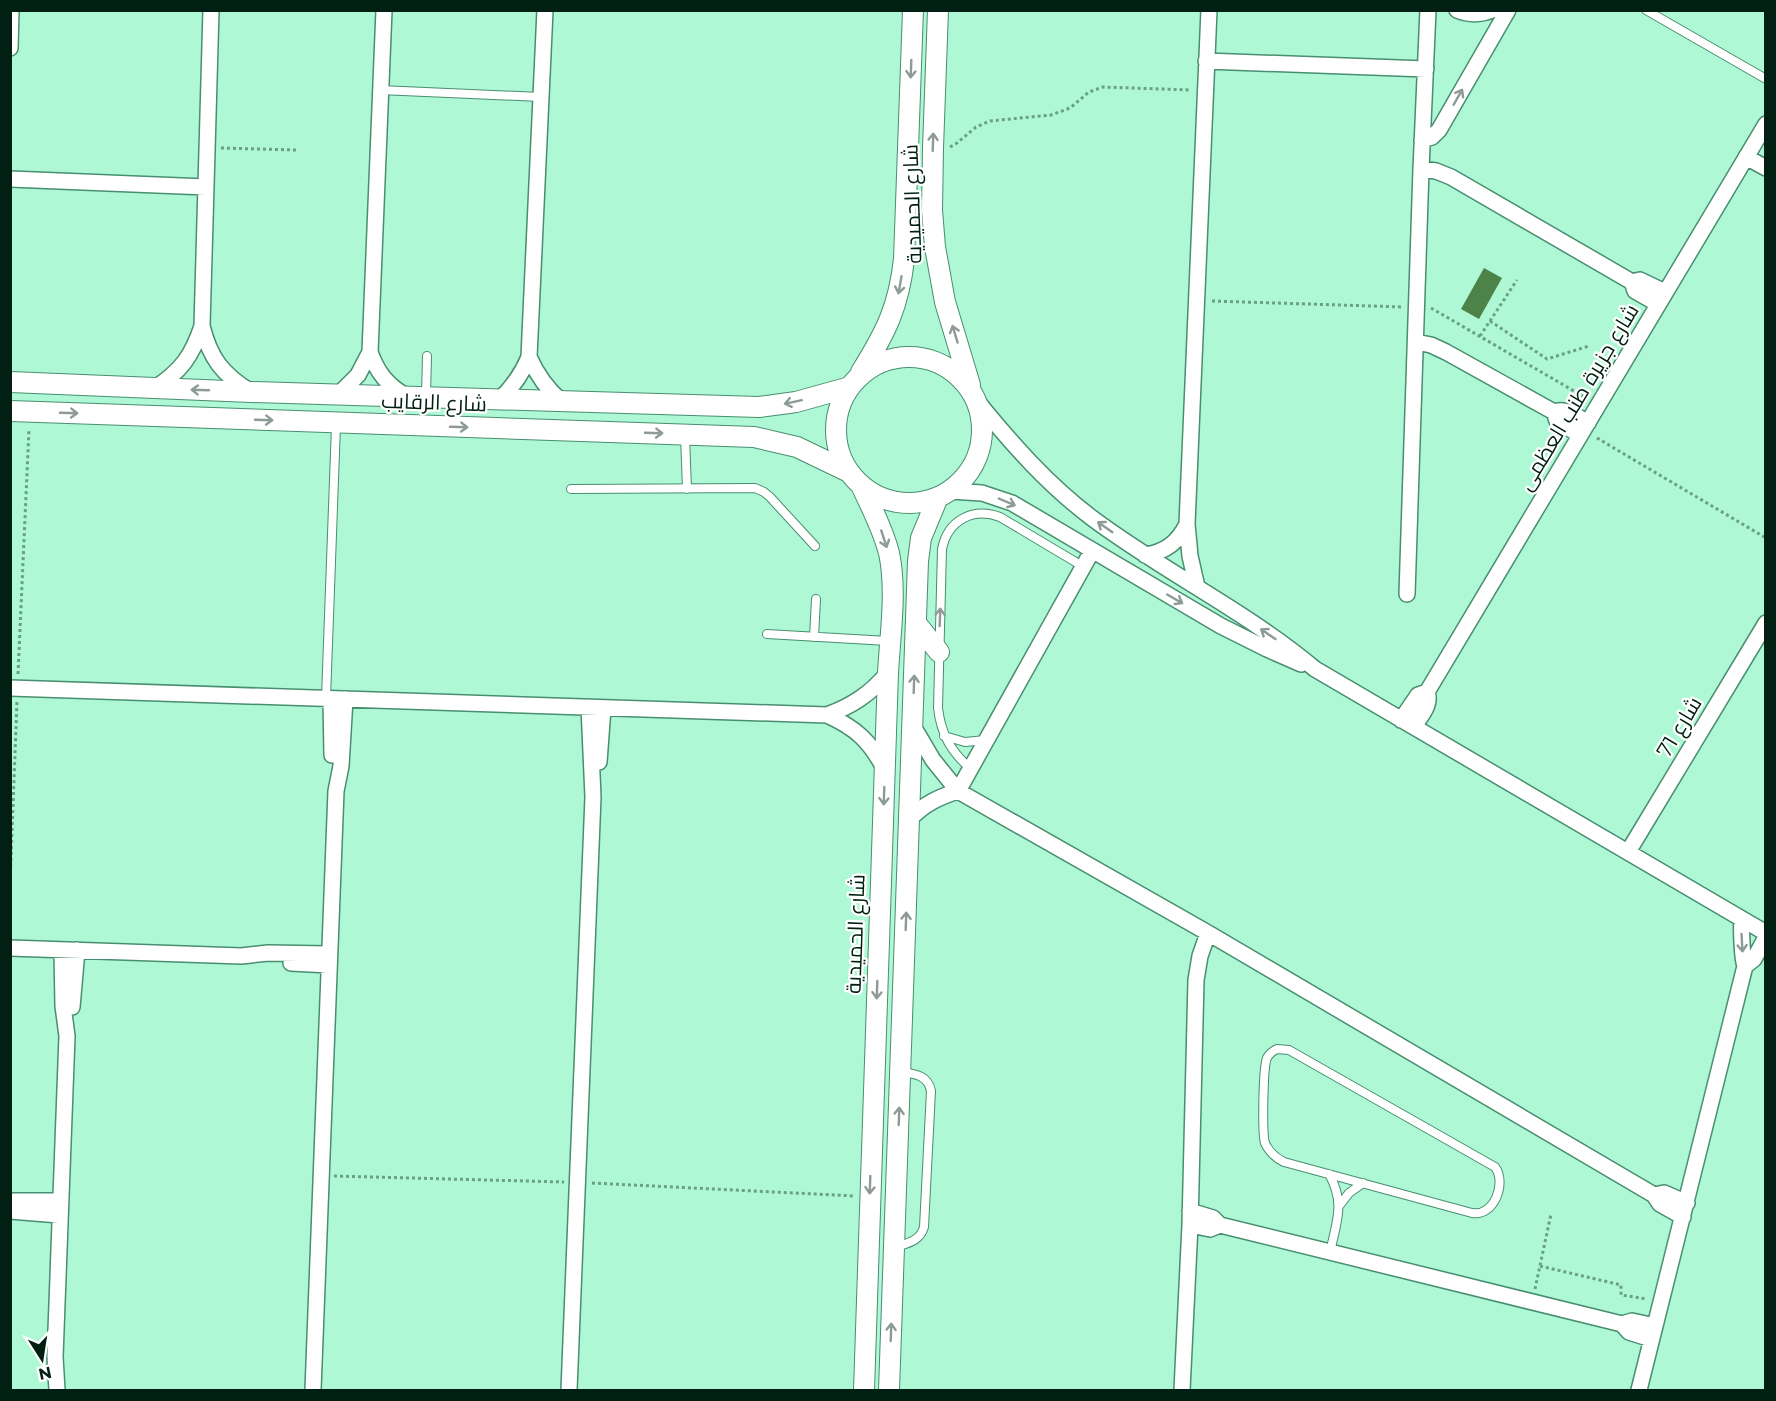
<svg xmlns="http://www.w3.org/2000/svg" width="1776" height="1401" viewBox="0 0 1776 1401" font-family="Montserrat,Cairo,sans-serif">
<rect width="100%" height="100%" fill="#aff8d5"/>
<path fill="#4b8349" d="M1484 268 1502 278 1479 319 1461 309Z"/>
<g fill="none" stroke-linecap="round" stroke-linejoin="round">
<g stroke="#488e70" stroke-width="10">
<path id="service" d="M1646 10 1766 79
M380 90 541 97
M426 396 427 356
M685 436 687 489
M571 489 755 488 764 492 770 497 815 546
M767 634 888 641
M814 637 816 599
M326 698 336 425
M944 736 965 742 986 740
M971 769C951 752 941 734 938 708L942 549C948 520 973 507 1000 517L1084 567
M1277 1049 1289 1050 1495 1167C1507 1183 1494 1217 1472 1213L1284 1162C1276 1158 1269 1152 1265 1143 1262 1133 1263 1067 1267 1058 1269 1054 1273 1051 1277 1049Z
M1329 1174C1346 1204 1336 1222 1330 1253
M1339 1206 1349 1193 1363 1183
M896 1247C908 1243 920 1241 924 1227L931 1091C928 1075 915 1074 901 1072"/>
</g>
<g stroke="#488e70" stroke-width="18">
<path id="minor" d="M1457 10C1469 15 1480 15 1492 10
M10 48 11 10
M1206 61 1426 69
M1422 140 1432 137 1439 130 1508 10
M1746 157 1766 168
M1421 169 1436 171 1451 177 1632 282 1635 291 1658 304
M10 179 206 187
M1632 282 1640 280 1665 292
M202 326C210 358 222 374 251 392
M1416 342 1431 345 1446 352 1554 412C1566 407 1577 417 1588 423
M370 352C377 372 387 385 406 396
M529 357C537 375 546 388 561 401
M155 388C181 371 192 356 202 326L211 10
M339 394 358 375 370 352 384 10
M499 400C513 387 522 374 529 357L545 10
M977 401C1012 444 1048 485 1092 518 1164 572 1246 611 1315 669L1766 933
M1554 412 1557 421 1580 435
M950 491 982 493 1012 503 1221 626 1267 649 1301 664
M1145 555C1166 552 1178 542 1187 524
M1197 587 1190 556 1187 524 1209 10
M1407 594 1421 169 1428 10
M10 688 827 715C856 728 870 741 885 770
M331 699 332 755
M827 715C852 706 870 694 888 673
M1401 720 1418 695 1427 692
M913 726 933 760 958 791 1208 933 1654 1195 1660 1204 1683 1217
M1414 727C1420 716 1432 705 1427 692L1766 124
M599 762 603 708
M910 819C924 804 939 797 958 791L1092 551
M1628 852 1766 623
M10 948 241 956 268 953 329 954
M291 963 329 965
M1745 966 1754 959 1766 937
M72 1007 77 950
M1654 1195 1664 1193 1687 1203
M10 1201H60
M10 1211 59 1215
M1190 1211 1213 1218 1220 1225 1622 1324 1629 1332 1651 1339
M1190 1225 1210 1229 1220 1225
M1622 1324 1632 1321 1655 1326
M57 1390 55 1357 67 1036 63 1006 62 950
M313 1390 336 791 341 766 345 699
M569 1390 593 797 589 707
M1182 1390 1190 1225 1196 980 1200 956 1208 933
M1639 1390 1745 966C1742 960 1741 927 1742 919"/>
</g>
<g stroke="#488e70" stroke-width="22">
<path id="tertiary" d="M938 10 933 148 932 210 935 247 945 302 970 385
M836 430a73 73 0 1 1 146 0a73 73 0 1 1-146 0Z
M861 372C886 332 899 306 904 259L913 10
M10 382 251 392 759 407 796 402 850 387
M10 411 754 437 797 447 849 472
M861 485C871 507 883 529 889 553 897 590 890 636 888 673L864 1390
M916 623 939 652
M889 1390 918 561 921 538 938 497"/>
</g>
<path stroke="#69a086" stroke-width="3" stroke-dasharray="3 3" stroke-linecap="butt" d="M950 147 957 143 976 127 990 121 1051 115 1070 108 1089 92 1103 87 1191 90
M221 148 296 150
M1212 301 1403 307
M1431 308 1586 398
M1490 321 1547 359 1589 346
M1480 336 1517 280
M1597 438 1766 538
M18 674 29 429
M10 885 17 701
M334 1176 564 1182
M592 1183 855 1196
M1540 1266 1621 1285V1295L1647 1299
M1535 1289 1551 1214"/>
<use href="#service" stroke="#fff" stroke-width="8"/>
<use href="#minor" stroke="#fff" stroke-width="15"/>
<use href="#tertiary" stroke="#fff" stroke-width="20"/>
</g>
<defs><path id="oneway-shaft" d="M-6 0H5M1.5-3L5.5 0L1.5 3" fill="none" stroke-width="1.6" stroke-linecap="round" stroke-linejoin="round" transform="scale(1.5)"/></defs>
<g stroke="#8d9a95">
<use href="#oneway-shaft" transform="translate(911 69) rotate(92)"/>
<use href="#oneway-shaft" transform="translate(1458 97) rotate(-60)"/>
<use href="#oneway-shaft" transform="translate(933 142) rotate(-88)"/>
<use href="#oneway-shaft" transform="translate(900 285) rotate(100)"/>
<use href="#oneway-shaft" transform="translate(955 334) rotate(-107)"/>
<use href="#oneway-shaft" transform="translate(200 390) rotate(-178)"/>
<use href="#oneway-shaft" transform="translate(793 402) rotate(168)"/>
<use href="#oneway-shaft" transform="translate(69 413) rotate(2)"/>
<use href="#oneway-shaft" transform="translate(264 420) rotate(2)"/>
<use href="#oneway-shaft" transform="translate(459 427) rotate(2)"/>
<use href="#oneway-shaft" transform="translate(654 433) rotate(2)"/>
<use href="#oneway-shaft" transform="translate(1007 502) rotate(23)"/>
<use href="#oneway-shaft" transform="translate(1105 527) rotate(-145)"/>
<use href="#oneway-shaft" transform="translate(884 539) rotate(72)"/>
<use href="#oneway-shaft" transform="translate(1175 599) rotate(30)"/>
<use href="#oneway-shaft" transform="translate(940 617) rotate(-88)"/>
<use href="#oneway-shaft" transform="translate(1268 634) rotate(-146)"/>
<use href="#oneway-shaft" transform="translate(914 684) rotate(-88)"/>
<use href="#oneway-shaft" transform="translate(884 796) rotate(92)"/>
<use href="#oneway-shaft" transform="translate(906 921) rotate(-88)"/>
<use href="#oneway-shaft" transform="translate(1742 943) rotate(87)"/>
<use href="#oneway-shaft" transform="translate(877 990) rotate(92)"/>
<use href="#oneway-shaft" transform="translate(899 1116) rotate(-88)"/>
<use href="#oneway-shaft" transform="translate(870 1185) rotate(92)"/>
<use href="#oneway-shaft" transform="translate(891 1332) rotate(-88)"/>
</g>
<g text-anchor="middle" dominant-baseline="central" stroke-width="4.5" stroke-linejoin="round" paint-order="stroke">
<g font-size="21" fill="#021f13" stroke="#fff">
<text transform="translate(912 204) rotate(-92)">شارع الحميدية</text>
<text transform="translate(1578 397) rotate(-59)">شارع جزيرة طنب العظمى</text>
<text transform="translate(434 402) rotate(2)">شارع الرقايب</text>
<text transform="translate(1679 727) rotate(-59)">شارع 71</text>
<text transform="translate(855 934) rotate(-88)">شارع الحميدية</text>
</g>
</g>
<rect width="1776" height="1401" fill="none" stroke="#021f13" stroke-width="24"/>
<g transform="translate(42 1359) rotate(168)" stroke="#ffffff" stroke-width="4.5" paint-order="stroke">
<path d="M0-4.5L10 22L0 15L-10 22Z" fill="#021f13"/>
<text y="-9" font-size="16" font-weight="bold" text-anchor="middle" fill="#021f13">N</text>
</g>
</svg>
